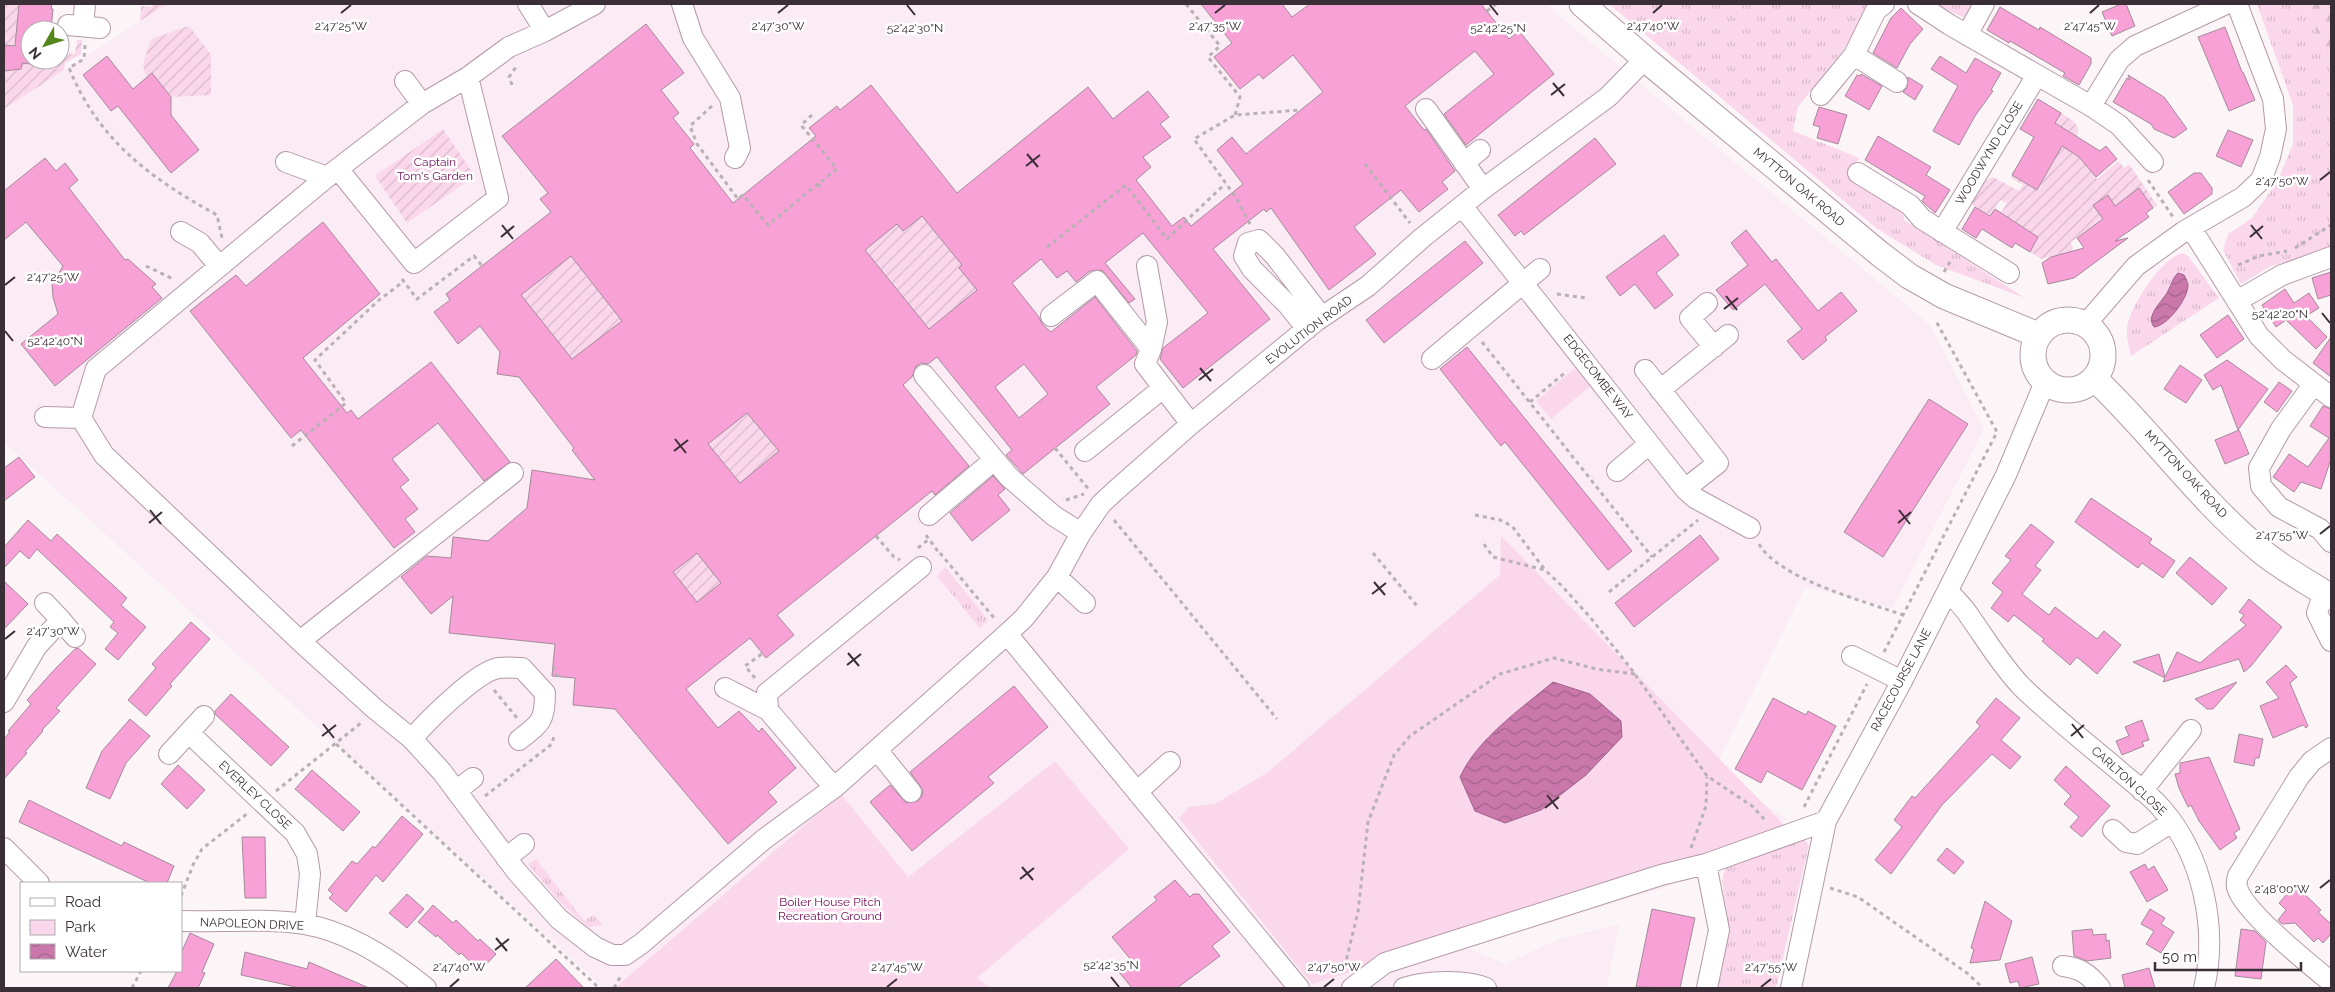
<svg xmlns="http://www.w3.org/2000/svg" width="2335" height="992" viewBox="0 0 2335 992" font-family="Raleway,sans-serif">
<defs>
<pattern id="grass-tufts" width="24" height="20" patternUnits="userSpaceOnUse" patternTransform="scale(1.25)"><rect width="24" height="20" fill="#fbd7ec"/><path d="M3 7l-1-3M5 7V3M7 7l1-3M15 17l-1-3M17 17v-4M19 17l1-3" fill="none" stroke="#d8b9cb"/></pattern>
<pattern id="forest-firs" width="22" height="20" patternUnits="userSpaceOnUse" patternTransform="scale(1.25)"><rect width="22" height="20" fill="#fbd7ec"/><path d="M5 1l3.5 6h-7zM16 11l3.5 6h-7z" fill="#d8b9cb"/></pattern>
<pattern id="garden-furrows" width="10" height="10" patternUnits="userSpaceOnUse" patternTransform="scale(1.25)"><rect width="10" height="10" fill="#fbd7ec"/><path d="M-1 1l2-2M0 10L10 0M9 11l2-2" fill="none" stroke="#d8b9cb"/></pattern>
<pattern id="water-waves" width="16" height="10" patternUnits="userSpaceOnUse" patternTransform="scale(1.25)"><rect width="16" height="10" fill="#ca78ac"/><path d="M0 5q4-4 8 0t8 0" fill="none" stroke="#a5638d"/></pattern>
</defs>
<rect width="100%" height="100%" fill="#fbf5f8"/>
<path fill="#faebf4" d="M167 4H1548L1558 15 1930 325 1984 429 1893 608 1805 587 1713 771 1788 819 1663 859 1667 887 1468 948 1505 964 1559 939 1619 924 1607 988H1371L1381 980 1369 988H991L977 978 1129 849 1055 761 907 877 841 795 615 988H604L4 442V109Z"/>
<path fill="url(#grass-tufts)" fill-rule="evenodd" d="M1609 4H1872L1843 50 1798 107 1793 131 1859 158 1849 174 1903 211 1904 220 2025 298 1936 265 1876 228Z
M1935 4H1975L1967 19Z
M2257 4H2306L2331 69V247L2269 267 2241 284 2223 250 2228 234 2252 218 2278 180 2293 144V105Z
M2183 253 2188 256 2219 298 2131 356C2129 347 2126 338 2127 329 2128 309 2162 256 2183 253ZM2172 279 2182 302 2159 326V303L2168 291Z
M945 567 988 620 980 628 937 576Z
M1801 836 1809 845 1776 988H1716L1729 931 1722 881 1726 865Z
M536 859 584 921 594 915 603 925 588 927 560 902 528 864Z"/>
<path fill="url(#forest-firs)" d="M2306 4H2331V69Z"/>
<path fill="#fbd7ec" d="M1575 368 1590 386 1551 419 1536 401Z
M1501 536 1791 832 1312 984 1179 818 1189 807 1215 804 1268 772 1500 575Z
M1055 761 1129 849 977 978 991 988H615L841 794 908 877Z"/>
<path fill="url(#garden-furrows)" d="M4 4H19L15 46 6 45 4 59Z
M152 4H167L140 21 141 6 152 7Z
M189 26 211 55V95L171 97 152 73 146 78 143 64 151 39Z
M60 35 68 36 66 53 75 54 77 40H82L81 54 65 63 64 70 4 109V68L6 71 21 69 22 63 40 65 41 60H60Z
M2061 113C2084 127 2081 129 2069 151L2084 160 2097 179 2118 161 2124 168 2129 164 2157 205 2153 208 2139 188 2115 206 2108 196 2094 205 2103 219 2071 242 2073 249 2070 252 2041 259 2030 252 2038 237 2001 213 2007 203 2000 200 1990 215 1971 204 1984 181 1993 177 2019 191 2023 185 2011 178 2012 175 2038 190 2052 164 2031 151 2043 142Z
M443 129 475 176 407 223 375 176Z
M922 216 962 265 959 268 971 282 984 284 929 329 865 250 897 224Z
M571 256 622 321 572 359 521 295Z
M747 413 779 451 740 483 708 444Z
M697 553 721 583 697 602 673 572Z"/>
<path fill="url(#water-waves)" stroke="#9f6289" d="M2178 273 2184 275C2186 279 2188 282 2188 286 2187 300 2167 326 2154 327 2145 315 2163 301 2168 291 2172 283 2172 279 2178 273Z
M1553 682 1590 694 1621 721 1622 737 1586 775 1541 810 1505 823 1475 811 1460 777C1477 739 1522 708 1553 682Z"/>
<path fill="#f7a1d7" stroke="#a58a9a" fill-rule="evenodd" d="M19 4H52L51 9H53L51 30H30V64L22 63 21 69 4 71 5 45 15 46Z
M1201 4H1282L1292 17 1310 4H1481L1509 39 1519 31 1554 74 1466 145 1444 114 1494 74 1475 51 1405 106 1424 130 1426 129 1455 171 1442 182 1448 189 1419 212 1401 190 1354 227 1376 254 1329 290 1271 208 1266 212 1264 209 1213 249 1270 319 1183 388 1160 359 1163 348 1208 313 1143 233 1105 263 1135 299 1129 303 1102 270 1090 271 1076 282 1067 271 1057 278 1041 259 1012 283 1039 317 1042 324 1051 332 1095 297 1137 351 1136 355 1096 387 1110 404 1023 474 1006 455 1012 450 937 357 928 364 922 363 916 366 912 377 903 385 969 466 935 495 932 491 777 615 794 635 766 658 750 638 686 689 718 728 739 711 759 732 762 728 796 768 768 792 777 802 728 844 615 709 573 705 575 678 552 676 555 644 449 633 453 596 431 614 401 577 427 556 451 558 453 537 488 541 527 508 532 470 595 480 572 450 574 448 519 377 497 374 500 352 480 326 458 344 434 312 450 300 446 294 551 212 540 199 548 193 502 136 646 24 684 73 661 90 679 113 673 118 694 144 690 148 733 203 816 136 809 128 837 106 840 110 871 85 957 193 1088 87 1113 119 1148 91 1169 117 1160 124 1171 137 1143 157 1151 167 1136 180 1172 226 1184 217 1191 226 1243 184 1217 150 1232 137 1246 154 1323 92 1293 55 1263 79 1259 74 1240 89 1214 57 1232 43ZM922 216 962 265 959 268 977 290 929 329 865 250 897 224 903 231ZM571 256 622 321 572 359 521 295ZM1024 364 1048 394 1019 418 995 387ZM747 413 779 451 740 483 708 444ZM697 553 721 583 697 602 673 572Z
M2121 4H2126L2135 26 2112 36 2102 12Z
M2000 7 2039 30 2040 27 2091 58V64L2079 85 2063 76 2065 73 2010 41 2009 43 1987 30Z
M1901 8 1923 29 1910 44 1897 68 1873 53 1891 18Z
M2225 27 2242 72H2243L2255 100 2229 111 2198 37Z
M107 56 133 89 152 73 171 97V115L199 150 171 173 118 106 111 111 83 75Z
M1940 56 1966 73 1975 58 2001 73 1991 90 1993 91 1975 116 1959 145 1933 131 1958 86 1931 69Z
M1861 74 1882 86 1869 110 1845 96 1857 75 1860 76Z
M2128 75 2164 97 2187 129 2174 138 2154 129 2151 124 2113 102 2127 78 2130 80Z
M1908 77 1923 86 1915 100 1903 92 1907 88Z
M2038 99 2061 113 2055 123 2100 151 2106 146 2117 159 2096 177 2079 157 2062 146 2037 190 2012 175 2034 137 2020 129Z
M1819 107 1847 115 1838 144 1817 138 1820 127 1813 125Z
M2228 130 2253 140 2241 167 2216 156Z
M1878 136 1931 167 1926 175 1950 190 1935 213 1922 201 1925 196 1865 160Z
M1595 138 1616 164 1524 235 1521 231 1515 236 1498 215Z
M45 158 56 171 65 163 78 180 69 188 125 260 128 259 156 284 152 287 162 298 55 386 21 344 58 314 53 297 52 285 63 266 26 222 4 240V191Z
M2194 173H2201L2212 188V194L2184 214 2168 192Z
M2139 188 2153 208 2146 213 2149 217 2115 241 2128 238 2074 278 2048 284 2042 263 2051 257 2084 248 2077 238 2103 219 2093 205 2108 195 2115 206Z
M1975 207 1990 216 1995 209 2038 237 2030 252 2015 243 2012 248 1982 229 1976 238 1962 229Z
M323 222 380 294 303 358 347 413 351 410 358 419 431 362 510 462 484 481 438 423 392 459 409 480 400 487 418 509 405 519 415 532 394 548 301 430 291 438 190 311 236 275 246 286Z
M1746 230 1772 262 1776 259 1818 311 1841 292 1857 311 1825 337 1827 340 1803 360 1787 341 1802 329 1765 284 1733 310 1716 290 1748 265 1731 243Z
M1664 235 1679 255 1656 273 1673 295 1655 309 1635 284 1620 296 1606 277Z
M1465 241 1483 263 1384 343 1366 320Z
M2331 272V295L2318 299 2312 278Z
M2285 289 2294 303 2309 293 2319 308 2306 316 2327 337 2316 349 2286 320 2276 327 2262 305Z
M2228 315 2244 339 2217 358 2200 335Z
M2331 337V377L2313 363Z
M1467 347 1632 551 1608 570 1505 442 1501 446 1440 369Z
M2227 360 2268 389 2238 430 2221 385 2213 390 2204 375Z
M2180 365 2202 380 2186 403 2164 389Z
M2279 382 2292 391 2277 412 2264 402Z
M1929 399 1968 424 1883 557 1844 532Z
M2323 406 2331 409V459L2321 489 2301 482 2294 492 2273 477 2289 454 2308 467 2329 438 2310 426Z
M2239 430 2249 454 2225 464 2215 440Z
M19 457 35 477 4 501V468Z
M993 476 1005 489 998 495 1010 510 972 541 950 513Z
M2091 498 2152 539 2149 543 2175 561 2163 578 2142 563 2138 568 2075 522Z
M28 520 51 541 57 534 127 598 121 605 146 627 118 660 105 649 118 633 110 627 114 622 37 549 29 559 20 551 4 568V547Z
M2031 524 2054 542 2035 566 2041 570 2022 594 2049 615 2055 607 2097 639 2104 631 2121 645 2097 674 2077 657 2070 665 2042 641 2044 639 2014 615 2008 622 1991 608 2003 592 1992 583 2011 560 2005 556Z
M1700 535 1719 559 1634 627 1615 603Z
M2190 557 2227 588 2212 605 2176 573Z
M4 581 28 604 4 629Z
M2249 599 2282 627 2251 666 2244 672 2239 659 2163 682 2165 678 2133 662 2159 654 2165 677 2177 652 2200 663 2246 625 2240 620 2244 615 2239 612Z
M191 622 210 639 170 684 172 686 146 716 128 700 156 668 152 664Z
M78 648 96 664 56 708 60 711 42 730 43 731 25 752 27 753 4 779V739L10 732 8 731 31 704 27 700 54 670 75 649Z
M2286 665 2297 677 2290 683 2308 726 2306 728 2303 725 2273 738 2260 706 2279 698 2266 682Z
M2237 682 2213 709H2207L2195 699Z
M1014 686 1048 727 988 777 994 783 912 851 870 802 890 785 906 803 918 801 922 796 923 790 910 772Z
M231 694 289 747 271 766 215 714V711Z
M1773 698 1806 715 1808 711 1836 726 1802 790 1767 771 1761 783 1735 769Z
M1996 698 2020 718 2001 740 2021 757 2010 769 1992 754 1942 805 1891 874 1875 860 1902 827 1894 820 1912 796 1915 798 1980 726 1976 722Z
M130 719 150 736 126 763 110 799 86 788 102 751Z
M2142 720 2149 740 2142 742 2144 746 2122 755 2116 741 2129 736 2125 727Z
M2239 734 2263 739 2259 758H2255L2254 766 2234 762Z
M2209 757 2240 829 2234 833 2237 838 2220 850 2199 821 2191 805 2188 807 2179 788 2175 774 2180 773V763Z
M178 765 205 790 187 809 161 784Z
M2066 766 2110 806 2082 837 2070 827 2079 817 2064 804 2071 796 2054 780Z
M312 770 360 812 343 831 295 789Z
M29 800 122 846 124 842 174 866 167 883H150L19 822Z
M402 816 423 834 383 882 376 875 346 912 329 898 333 894 328 890 352 861 357 864 373 846 375 848Z
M242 837H265L266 898H245Z
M1947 848 1964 862 1954 874 1937 860Z
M2145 864 2148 870 2154 866 2168 890 2147 902 2130 872Z
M1175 880 1190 897 1193 894H1199L1230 932 1212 946 1220 956 1177 988H1132L1119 972 1132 961 1112 937 1157 900 1154 897Z
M2295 885 2321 910 2318 912 2331 924V934L2323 943 2318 938 2314 942 2295 923 2282 924 2278 920 2286 910 2279 903Z
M407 894 424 909 407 928 389 913Z
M1985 901 2012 921 2000 960 1970 963 1974 949 1971 948Z
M433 905 453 923 456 920 478 941 480 939 496 954 480 971 461 953 459 955 437 935 436 937 418 922Z
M1652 909 1695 918 1680 988 1636 987Z
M2150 909 2165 918 2161 924 2174 932 2161 953 2146 944 2154 931 2141 924Z
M2092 929 2093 935 2106 934V941L2109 940 2111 958 2087 961 2074 956 2072 931Z
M2241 929 2255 931 2266 942 2261 979 2235 976Z
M190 933 214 944 202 972 205 973 198 988H168L177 971H181V953Z
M245 952 307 969 309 962 369 988H300L241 975Z
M2032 957 2039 984 2020 988 2018 981 2010 983 2005 964Z
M556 959 584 988H525Z
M2149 968 2155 988H2125L2122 975Z"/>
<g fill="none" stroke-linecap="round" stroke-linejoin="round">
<g stroke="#b599a9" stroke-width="22">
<path id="minor" d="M528 4 545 31
M595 4 545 31 509 47 468 77 422 104 327 177 96 369 81 418 104 455 300 641 375 709 412 739 442 772 517 872 559 919 595 947 612 955H625L641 944 763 840 835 787 1007 634 1024 618 1057 577 1081 533 1101 504 1115 491 1191 424 1316 321 1368 286 1422 238 1483 189 1608 97 1645 59
M682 4 693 38 730 98 740 148 735 158
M1918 4 1950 25 2091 106 2119 125 2153 162
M68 25 100 28
M83 26 85 4
M1967 35 1984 4
M1854 55 1897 82
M405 81 422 104
M1821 95 1854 55 1876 10 1884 4
M2091 106 2119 60 2135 46 2226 4
M1426 109 1483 189
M286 162 327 177
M1464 163 1480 150
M338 169 414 263 498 198 468 77
M1858 173 1910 205 1922 219 2009 273
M1462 206 1685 489 1695 498 1750 528
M2191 228 2259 336 2283 360 2331 397
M181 232 200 243 219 266
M1942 232 2037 75
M1147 266 1157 322 1151 349 1145 364 1191 424
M2237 301 2282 275 2331 257
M1707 303 1690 318 1714 347
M1051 316 1097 281 1151 349
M2085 325 2136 266 2183 232 2243 197 2261 180 2270 157 2276 129 2273 99 2237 4
M1307 329 1288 305 1252 269 1244 256 1248 243 1259 240 1275 256 1322 317
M1432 359 1540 269
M1645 370 1718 463 1685 489
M924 375 1009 477 1054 516 1081 533
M2313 385 2281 429 2259 468 2261 486 2279 507 2320 529 2331 542
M1660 390 1728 335
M45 417 81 418
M1085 451 1163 388
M1617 471 1649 444
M929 515 994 460
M1057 577 1085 603
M1948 591C1955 599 1964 607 1970 617 1987 641 2001 665 2022 687 2054 718 2089 745 2123 774 2136 785 2151 796 2162 809 2203 856 2218 929 2204 988
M2324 592 2317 613 2331 641
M45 603 61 620
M1007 634 1299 988
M300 641 513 473
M1852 656 1902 681
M725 688 768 710 824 776 835 787
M4 702 37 646 61 620 75 637
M768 710 767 693 921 567
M189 733 295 833 307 854 310 874 305 924
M412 739C426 722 478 670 499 668 506 667 514 668 522 668L545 693C545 721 541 723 519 740
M877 750 911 792
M169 754 204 716
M456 791 473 778
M2142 791 2191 730
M1137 792 1170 762
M2113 830 2126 842 2137 844 2172 822
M4 848 39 883
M506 858 524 844
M1706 864 1719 930 1707 988
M181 921C219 922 268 918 304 924 350 932 391 959 426 988
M2063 966C2080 968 2089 974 2100 988
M2330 981C2309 964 2243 911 2237 887 2236 884 2237 880 2238 876L2299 777 2312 761 2331 748
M1352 988 1385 963 1661 875 1706 864 1826 821
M1404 988C1426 981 1465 979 1486 988
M1791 988 1826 821 1902 681 2006 475 2045 382"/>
</g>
<g stroke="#b599a9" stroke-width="27">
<path id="major" d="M1582 4 1645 59 1880 254 1909 276 1944 296 2038 335
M2033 355a35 35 0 1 1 70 0a35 35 0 1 1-70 0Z
M2095 379C2153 434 2199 500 2261 551 2283 569 2308 582 2331 597"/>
</g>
<path stroke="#b9b1b5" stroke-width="3" stroke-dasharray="4 4" stroke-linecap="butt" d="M1186 4 1220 46 1208 57 1240 97 1235 115
M1487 11 1496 4
M85 45 84 59 69 68C99 141 150 178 217 215L222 238
M512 85 509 77 516 67
M712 106 690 126 697 144 738 199 743 195 768 225 818 184 816 182
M812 115 801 125 837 169 818 184 820 187
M1365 164 1410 223
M2148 180 2173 217
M1250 224 1235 196 1194 139 1235 115 1300 110
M1047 247 1126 185 1167 239 1225 184
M2295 248 2331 225
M2238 265 2259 256 2287 251
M146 266 173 279
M1944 272 1951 260
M402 279 417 299 474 256 482 266
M1557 294 1586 298
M1482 342 1652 557
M1530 402 1567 371
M292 446 346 403 315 360 379 300 403 282
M1055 448 1090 491
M1066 500 1084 494
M1475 515 1500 520 1512 526 1545 570
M1114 520 1277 719
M926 535 939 553
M876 536 894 557 900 560
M1484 544 1493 557 1545 570 1562 586 1590 617 1632 670 1707 776 1752 806 1766 821
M1759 544C1779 579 1864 601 1903 615
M918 548 929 539
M940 553 995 619
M1373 553 1417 606
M1609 592 1698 520
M1884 652 1997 432 1936 321
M553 666 558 677
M755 678 745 666 763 653
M494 690 517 718
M336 744 599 988
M276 791 361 723
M485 796 552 744 554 736
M1804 807 1867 684
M1691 848 1706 806 1707 777
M1830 888 1858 897 1967 973 1983 988
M181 896 193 865 202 849 248 813
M1346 967V961L1358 912 1368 822 1394 755 1410 736 1500 674 1554 658 1596 669 1635 674
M132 988 141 971
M614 988 622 974"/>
<use href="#minor" stroke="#fff" stroke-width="20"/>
<use href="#major" stroke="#fff" stroke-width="25"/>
</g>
<path fill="none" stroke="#3a2f36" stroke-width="2" d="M907 5 915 15M1490 5 1498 15M341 13 351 5M778 13 788 5M1215 13 1225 5M1653 13 1662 5M2090 13 2099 5M1553 83 1564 96M1551 95 1565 84M1027 154 1038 167M1026 166 1040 155M2320 180 2330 172M502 225 513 239M2251 225 2262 239M501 237 514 226M2250 237 2263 226M5 285 15 277M1726 296 1737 310M1724 309 1738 298M2322 313 2330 323M5 331 13 341M1200 368 1211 381M1199 380 1213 369M675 439 686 453M674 451 688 440M150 510 161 524M1899 510 1910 524M149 523 162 512M1898 523 1911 512M2320 534 2330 526M1374 582 1385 595M1372 594 1386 583M5 639 15 631M848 653 859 666M847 665 861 654M323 724 334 738M2072 724 2083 738M322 736 336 725M2071 736 2084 725M1547 795 1558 809M1545 808 1559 797M1022 867 1033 880M1020 879 1034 868M2320 888 2330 880M496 938 507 951M495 950 509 939M1111 977 1119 987M450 987 459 979M887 987 897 979M1324 987 1334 979M1761 987 1771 979"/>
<g text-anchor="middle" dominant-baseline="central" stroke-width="5" stroke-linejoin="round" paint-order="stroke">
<g font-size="12" fill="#3a2f36" stroke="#fff">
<text transform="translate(1989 153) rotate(-59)">WOODWYND CLOSE</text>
<text transform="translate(1799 187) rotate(40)">MYTTON OAK ROAD</text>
<text transform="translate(1309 330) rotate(-37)">EVOLUTION ROAD</text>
<text transform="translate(1598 377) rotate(52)">EDGECOMBE WAY</text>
<text transform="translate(2186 474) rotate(47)">MYTTON OAK ROAD</text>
<text transform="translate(1901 680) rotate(-62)">RACECOURSE LANE</text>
<text transform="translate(2129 781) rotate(42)">CARLTON CLOSE</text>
<text transform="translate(255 795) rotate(43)">EVERLEY CLOSE</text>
<text transform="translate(252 924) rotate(2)">NAPOLEON DRIVE</text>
</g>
<g font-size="12" fill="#710b56" stroke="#fff">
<text x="435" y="162">Captain<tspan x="435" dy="14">Tom's Garden</tspan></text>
<text x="830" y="902">Boiler House Pitch<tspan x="830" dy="14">Recreation Ground</tspan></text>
</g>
</g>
<g font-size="12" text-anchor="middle" fill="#3a2f36" stroke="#fff" stroke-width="5" stroke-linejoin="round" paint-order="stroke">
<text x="341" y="30">2°47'25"W</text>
<text x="778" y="30">2°47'30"W</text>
<text x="1215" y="30">2°47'35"W</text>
<text x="1653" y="30">2°47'40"W</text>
<text x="2090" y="30">2°47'45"W</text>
<text x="915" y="32">52°42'30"N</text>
<text x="1498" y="32">52°42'25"N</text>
<text x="2282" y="185">2°47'50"W</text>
<text x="53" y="281">2°47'25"W</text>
<text x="2280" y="318">52°42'20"N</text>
<text x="55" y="345">52°42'40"N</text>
<text x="2282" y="539">2°47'55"W</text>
<text x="53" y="635">2°47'30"W</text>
<text x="2282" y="893">2°48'00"W</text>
<text x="1111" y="969">52°42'35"N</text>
<text x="459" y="971">2°47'40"W</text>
<text x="897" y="971">2°47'45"W</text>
<text x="1334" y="971">2°47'50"W</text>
<text x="1771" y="971">2°47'55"W</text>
</g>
<rect width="2335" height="992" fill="none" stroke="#3a2f36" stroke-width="10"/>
<rect x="20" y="882" width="162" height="90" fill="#ffffff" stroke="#b0acaf"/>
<rect x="30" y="898" width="25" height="8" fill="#ffffff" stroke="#b0acaf"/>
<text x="65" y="907" font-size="15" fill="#3a2f36">Road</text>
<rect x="30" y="920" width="25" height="15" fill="#fbd7ec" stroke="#b0acaf"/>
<text x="65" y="932" font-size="15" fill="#3a2f36">Park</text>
<rect x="30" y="944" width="25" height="15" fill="url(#water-waves)" stroke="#b0acaf"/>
<text x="65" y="957" font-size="15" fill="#3a2f36">Water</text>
<g transform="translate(45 45) rotate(231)"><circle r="24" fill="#ffffff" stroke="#b0acaf"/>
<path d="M0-4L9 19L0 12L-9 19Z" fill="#54861b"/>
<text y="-8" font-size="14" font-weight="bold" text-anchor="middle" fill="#3a2f36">N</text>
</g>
<path d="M2155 962v8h146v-8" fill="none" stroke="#3a2f36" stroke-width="2.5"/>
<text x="2162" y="962" font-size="15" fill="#3a2f36" stroke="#ffffff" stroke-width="4" paint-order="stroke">50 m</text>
</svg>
